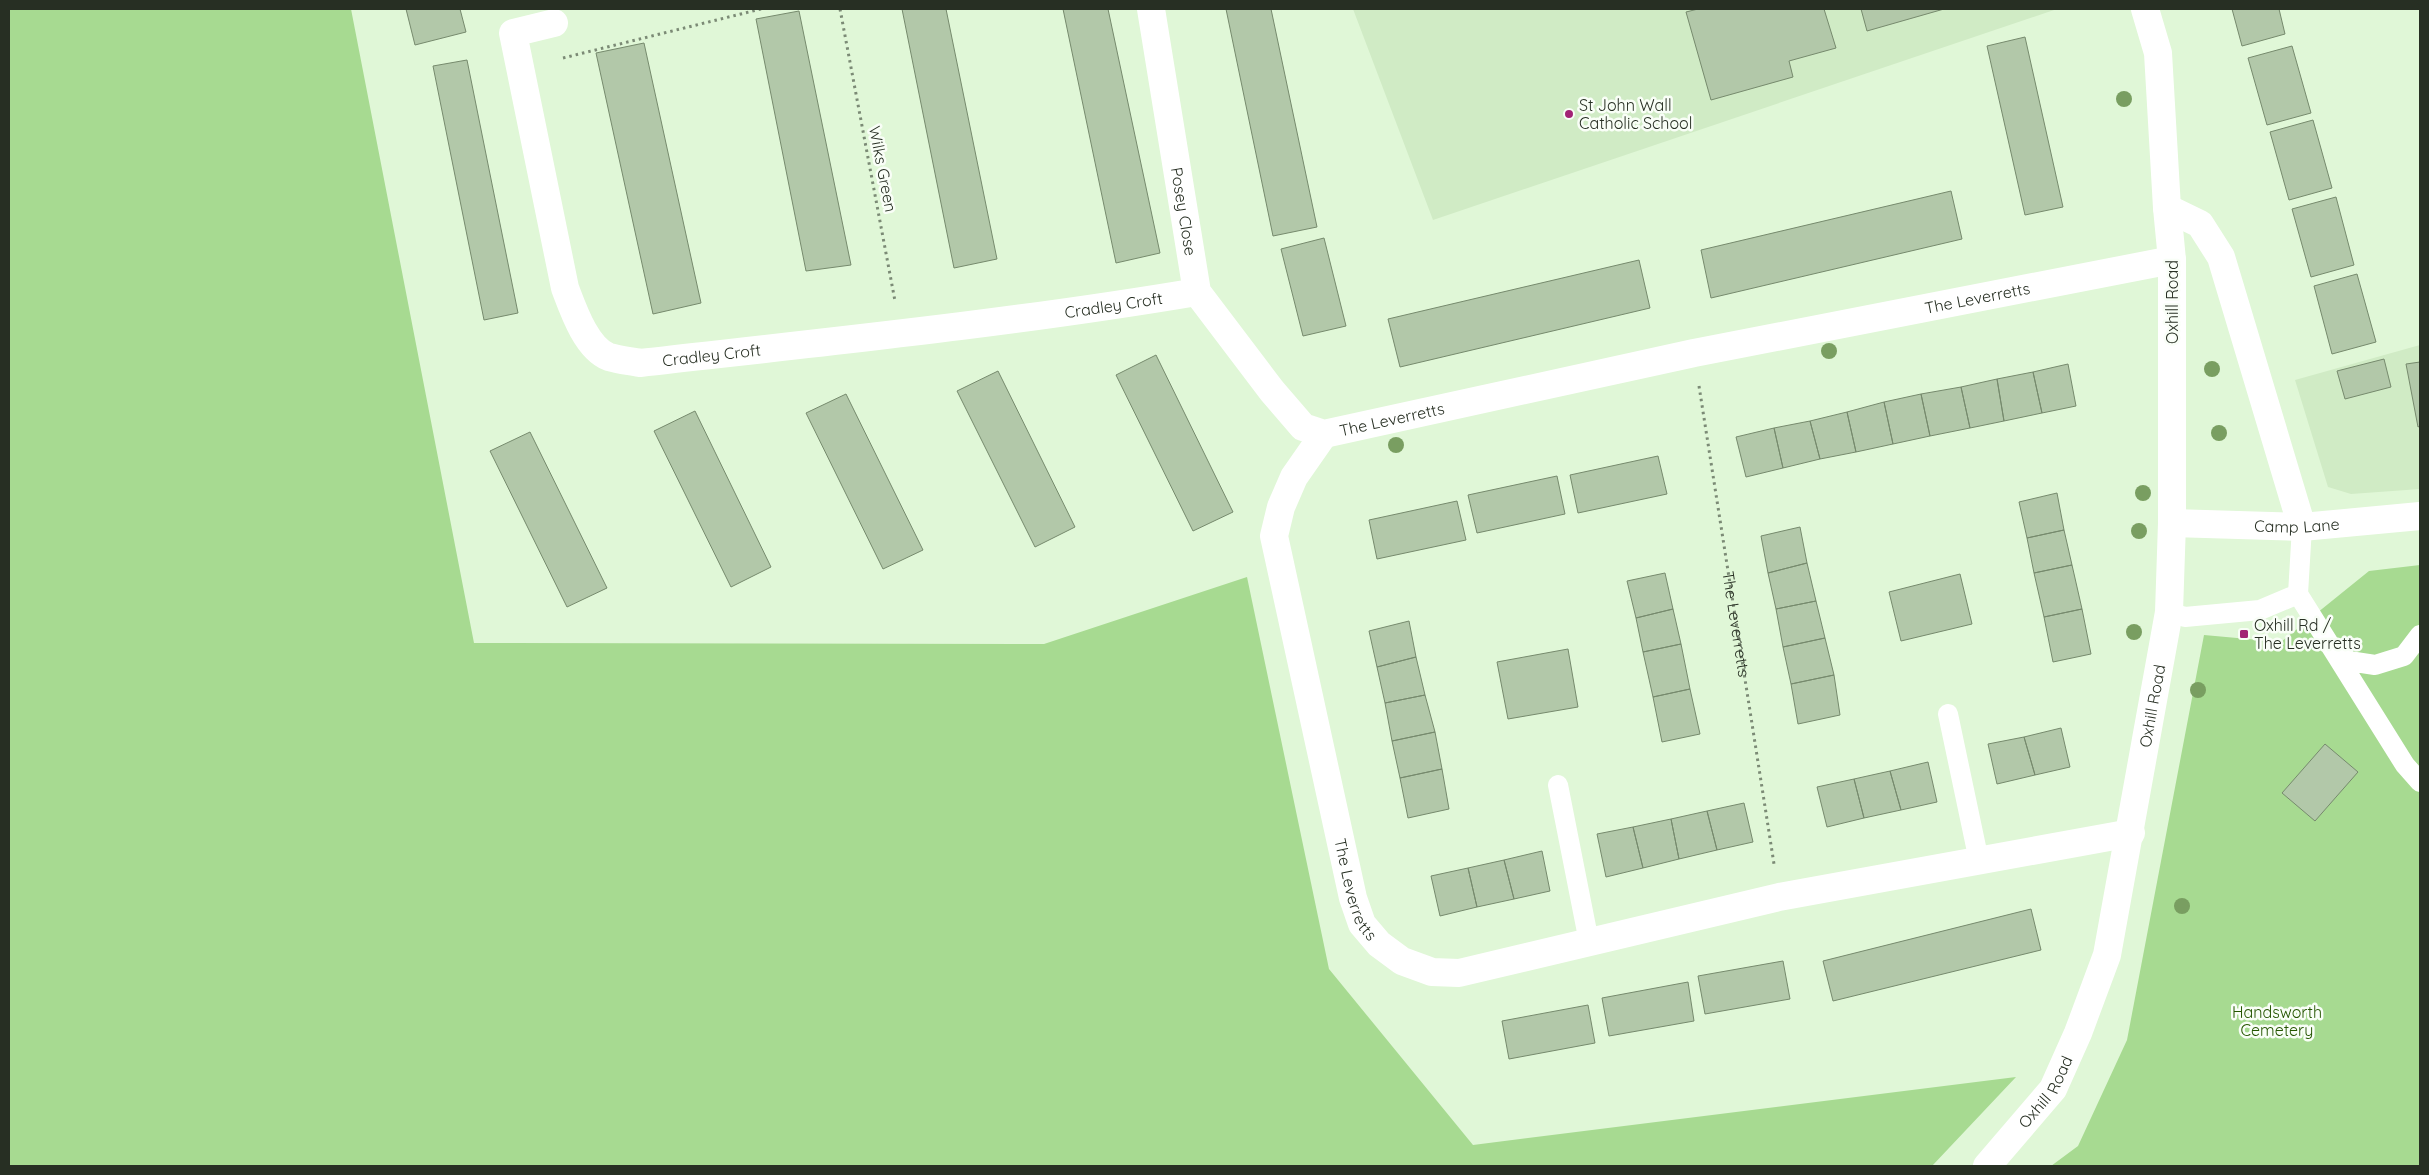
<svg xmlns="http://www.w3.org/2000/svg" width="2429" height="1175" viewBox="0 0 2429 1175" font-family="Quicksand,sans-serif">
<rect width="100%" height="100%" fill="#e0f7d7"/>
<path fill="#d0ebc5" d="M1353 9H2057L1433 220Z
M2420 345V489L2351 494 2328 487 2295 380Z"/>
<path fill="#a7da91" d="M9 9H351L474 643 1044 644 1247 577 1329 969 1473 1145 2016 1077 1932 1166H9Z
M2420 565V1166H2051L2078 1146 2127 1040 2204 635 2281 642 2369 571Z"/>
<path fill="#b2c8a9" stroke="#768a6d" d="M406 9H460L466 32 415 45Z
M902 9H946L997 259 954 268Z
M1063 9H1108L1160 253 1116 263Z
M1226 9H1271L1317 227 1273 236Z
M1698 9H1824L1836 48 1789 61 1793 77 1711 100 1686 12Z
M1861 9H1944L1867 31Z
M2232 9H2279L2285 34 2242 46Z
M799 11 851 265 806 271 756 19Z
M2025 37 2063 207 2025 215 1987 46Z
M644 43 701 303 653 314 596 53Z
M2292 46 2311 113 2267 125 2248 58Z
M467 60 518 313 484 320 433 66Z
M2313 120 2332 188 2289 200 2270 132Z
M1951 191 1962 239 1711 298 1701 250Z
M2336 197 2354 265 2311 277 2292 209Z
M1324 238 1346 326 1303 336 1281 249Z
M1639 260 1650 308 1400 367 1388 319Z
M2357 274 2376 342 2332 354 2314 286Z
M1156 355 1233 512 1193 531 1116 375Z
M2384 359 2391 387 2345 399 2337 371Z
M2420 362V426L2418 427 2406 364Z
M2068 364 2076 406 2042 413 2033 372Z
M998 371 1075 527 1035 547 957 391Z
M2033 372 2042 413 2004 421 1997 379Z
M1997 379 2004 421 1970 428 1961 387Z
M1961 387 1970 428 1930 436 1921 394Z
M846 394 923 550 883 569 806 413Z
M1921 394 1930 436 1893 444 1884 402Z
M1884 402 1893 444 1856 452 1847 412Z
M695 411 771 567 731 587 654 431Z
M1847 412 1856 452 1820 459 1810 421Z
M1810 421 1820 459 1783 468 1774 428Z
M1774 428 1783 468 1746 477 1736 437Z
M530 432 607 588 567 607 490 451Z
M1658 456 1667 494 1578 513 1570 475Z
M1557 476 1565 514 1477 533 1468 495Z
M2057 493 2064 530 2027 538 2019 502Z
M1457 501 1466 540 1377 559 1369 520Z
M1800 527 1807 563 1768 573 1761 536Z
M2064 530 2072 565 2034 573 2027 538Z
M1807 563 1816 601 1776 609 1768 573Z
M2072 565 2082 609 2044 617 2034 573Z
M1665 573 1673 609 1636 618 1627 581Z
M1960 574 1972 624 1901 641 1889 592Z
M1816 601 1825 638 1783 647 1776 609Z
M1673 609 1681 644 1643 652 1636 618Z
M2082 609 2091 654 2053 662 2044 617Z
M1409 621 1416 657 1377 667 1369 631Z
M1825 638 1834 675 1791 684 1783 647Z
M1681 644 1690 689 1653 697 1643 652Z
M1568 649 1578 707 1508 719 1497 662Z
M1416 657 1425 695 1385 703 1377 667Z
M1834 675 1840 715 1798 724 1791 684Z
M1690 689 1700 734 1662 742 1653 697Z
M1425 695 1435 732 1392 741 1385 703Z
M2061 728 2070 767 2035 775 2024 737Z
M1435 732 1442 769 1400 778 1392 741Z
M2024 737 2035 775 1997 784 1988 744Z
M2325 744 2358 772 2315 821 2282 793Z
M1928 762 1937 802 1901 810 1890 771Z
M1442 769 1449 809 1408 818 1400 778Z
M1890 771 1901 810 1864 818 1854 779Z
M1854 779 1864 818 1827 827 1817 787Z
M1744 803 1753 842 1717 850 1707 811Z
M1707 811 1717 850 1679 859 1671 819Z
M1671 819 1679 859 1643 868 1633 827Z
M1633 827 1643 868 1606 877 1597 834Z
M1542 851 1550 891 1514 899 1504 860Z
M1504 860 1514 899 1477 907 1468 868Z
M1468 868 1477 907 1440 916 1431 876Z
M2031 909 2041 950 1833 1001 1823 961Z
M1783 961 1790 999 1705 1014 1698 976Z
M1688 982 1694 1021 1609 1036 1602 998Z
M1588 1005 1595 1043 1509 1059 1502 1021Z"/>
<g fill="none" stroke-linecap="round" stroke-linejoin="round">
<g stroke="#7b8a75" stroke-width="3" stroke-dasharray="2.5 4" stroke-linecap="butt">
<path d="M840 9 895 301"/>
<path d="M563 58 761 9"/>
<path id="s1" d="M1699 386 1774 864"/>
</g>
<path stroke="#fff" stroke-width="20" d="M2302 527 2298 594 2405 765 2420 782
M2169 612 2185 617 2260 610 2298 594
M2334 648 2349 661 2375 665 2404 656 2420 635
M1948 714 1979 861
M1558 785 1589 942"/>
<g stroke="#fff" stroke-width="28">
<path id="s2" d="M1151 9 1197 292 1272 391 1303 427 1324 434 1694 353 2172 260"/>
<path id="s3" d="M554 23 513 33 565 288C573 309 586 348 609 357 619 360 630 361 640 363 826 342 1013 323 1197 292"/>
<path d="M2167 208 2200 224 2221 257 2302 527"/>
<path id="s4" d="M1324 434 1294 477 1281 507 1274 536 1353 898 1362 924 1379 944 1402 961 1432 972 1459 973 1779 897 2131 833"/>
<path id="s5" d="M2172 523 2302 527 2420 516"/>
<path id="s6" d="M1987 1166 2053 1089 2078 1033 2107 955 2169 612 2172 523V260L2167 208 2158 53 2145 9"/>
</g>
</g>
<g fill="#799e61">
<circle cx="2124" cy="99" r="8"/>
<circle cx="1829" cy="351" r="8"/>
<circle cx="2212" cy="369" r="8"/>
<circle cx="2219" cy="433" r="8"/>
<circle cx="1396" cy="445" r="8"/>
<circle cx="2143" cy="493" r="8"/>
<circle cx="2139" cy="531" r="8"/>
<circle cx="2134" cy="632" r="8"/>
<circle cx="2198" cy="690" r="8"/>
<circle cx="2182" cy="906" r="8"/>
</g>
<g fill="#a22375" stroke="#f9fef7" stroke-width="2">
<circle cx="1569" cy="114" r="5"/>
<rect x="2239" y="629" width="10" height="10" rx="2.5"/>
</g>
<g text-anchor="middle" dominant-baseline="central" stroke-width="5" stroke-linejoin="round" paint-order="stroke">
<g font-size="16" fill="#272f23" stroke="#f9fef7" text-anchor="start">
<text x="1579" y="105">St John Wall<tspan x="1579" dy="18">Catholic School</tspan></text>
<text x="2254" y="625">Oxhill Rd /<tspan x="2254" dy="18">The Leverretts</tspan></text>
</g>
<g font-size="16" fill="#272f23" stroke="#f9fef7">
<text transform="translate(883 169) rotate(79)">Wilks Green</text>
<text stroke="none"><textPath href="#s2" startOffset="205">Posey Close</textPath></text>
<text stroke="none"><textPath href="#s2" startOffset="1148">The Leverretts</textPath></text>
<text transform="translate(2172 302) rotate(-90)">Oxhill Road</text>
<text stroke="none"><textPath href="#s3" startOffset="895">Cradley Croft</textPath></text>
<text stroke="none"><textPath href="#s3" startOffset="490">Cradley Croft</textPath></text>
<text stroke="none"><textPath href="#s2" startOffset="550">The Leverretts</textPath></text>
<text stroke="none"><textPath href="#s5" startOffset="125">Camp Lane</textPath></text>
<text stroke="none"><textPath href="#s1" startOffset="241">The Leverretts</textPath></text>
<text stroke="none"><textPath href="#s6" startOffset="499">Oxhill Road</textPath></text>
<text stroke="none"><textPath href="#s4" startOffset="478">The Leverretts</textPath></text>
<text stroke="none"><textPath href="#s6" startOffset="95">Oxhill Road</textPath></text>
</g>
<g font-size="16" fill="#255600" stroke="#f9fef7">
<text x="2277" y="1012">Handsworth<tspan x="2277" dy="18">Cemetery</tspan></text>
</g>
</g>
<rect width="2429" height="1175" fill="none" stroke="#272f23" stroke-width="20"/>
</svg>
